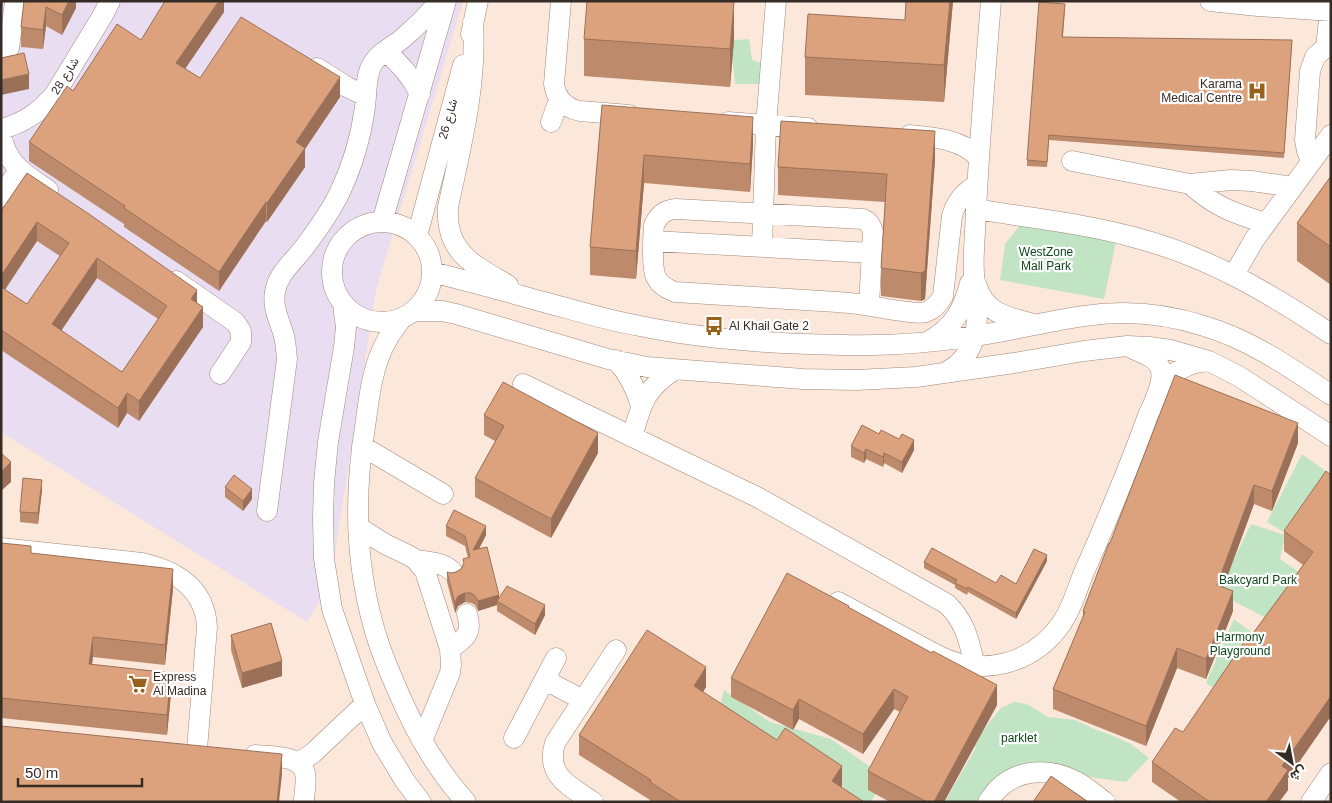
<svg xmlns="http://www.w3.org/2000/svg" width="1332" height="803" viewBox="0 0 1332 803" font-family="Helvetica,Vazirmatn,sans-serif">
<rect width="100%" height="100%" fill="#fce7db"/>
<path fill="#e8ddf1" d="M1 1H463L376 290 330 584 307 622 1 432Z"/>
<path fill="#c1e4c4" d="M749 39 752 60 765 64 763 84H735L733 64 724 58 725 41Z
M1021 224 1116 242 1104 299 1000 280 1005 244Z
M1302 454 1331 475 1287 534 1267 522Z
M1251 524 1285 535 1280 559 1306 577 1268 619 1218 593Z
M1234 619 1262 640 1222 694 1206 683Z
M724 690 770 722 831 739 884 777 871 802H860L797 746 768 743 717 717Z
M1014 702 1027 704 1048 717 1075 720 1094 729 1113 736 1131 744 1149 758 1126 782 1046 771 985 802H945L976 747 972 744 1001 708Z"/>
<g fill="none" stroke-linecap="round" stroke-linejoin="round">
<g stroke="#a0897a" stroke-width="21">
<path id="minor" d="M561 1 554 84C556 99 565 108 580 111L629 115
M1210 1 1258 6 1331 11
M473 22C477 85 461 146 448 207 445 253 474 265 508 285
M471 34 478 1
M385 51C400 63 411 76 420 94
M1 57 5 54 9 48 15 1
M317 68 347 87 366 96
M551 122 559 100
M728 122 808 128
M1 129C24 123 40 112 55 94L103 15 110 1
M1 134C7 165 23 173 48 190
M910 135C934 137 962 139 979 158
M1072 161 1190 184 1231 180 1252 181 1292 187
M1311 161 1307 151 1305 140 1310 71 1315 57 1326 47 1330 11
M1190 184C1215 207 1234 213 1265 223
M1 197 19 170
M976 209C1028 218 1082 223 1133 237 1207 256 1268 292 1331 334
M382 222 446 1
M332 272a50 50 0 1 1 100 0a50 50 0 1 1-100 0Z
M417 236 463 65
M653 241 872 253
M762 247 766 125 776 1
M432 272C467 281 502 290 536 300 571 309 605 320 640 326 707 340 776 344 844 345 887 346 932 343 974 336 1011 331 1048 321 1084 316 1124 310 1166 314 1204 326 1251 340 1291 368 1331 395
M1234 275 1254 240 1331 135
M176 281 235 322 241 331V342L220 374
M976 284C984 312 1005 317 1030 323
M343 304 346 327 344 347 328 442 324 483 323 519 324 559 332 609 365 704 382 743 405 781 421 802
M869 305 873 232C871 225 869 222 863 219L676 209C664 210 659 215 654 225 653 235 653 244 653 254 653 274 654 284 675 292L837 302C846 303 855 303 864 305 879 307 914 315 926 312 934 309 939 303 943 296L952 216C956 201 964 192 977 185
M413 311H442L456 314 608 359 647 367 803 379 856 380 916 377 1014 363 1084 351 1127 346 1149 347 1171 350 1209 361 1240 377 1331 436
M402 318C397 325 391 332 387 340 372 366 369 398 365 427 353 501 356 577 380 647 386 664 393 680 400 696 417 735 438 771 466 802
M929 341C954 327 963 310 970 283
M616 360C629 374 636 388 641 406
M946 372C962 364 971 351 975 334 980 315 974 293 974 274 973 260 974 246 975 232 978 155 985 78 991 1
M523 384 757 497 947 604C966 623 969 641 975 666
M1158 392C1170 373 1187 362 1209 361
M632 437C642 403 644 390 674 370
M362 446 443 494
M267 511 287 359C286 351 286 344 284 336 280 321 272 308 275 292 278 272 295 261 306 245 318 229 330 212 339 194 352 167 361 137 365 107 367 93 365 75 373 63 380 52 392 47 402 39 416 27 428 15 440 1
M358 527 385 544 410 556 416 560 425 571 450 649 451 665 450 673 422 741
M1 548 142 563C177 571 205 589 207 627L197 749
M416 560C429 562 442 562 452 571
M838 602 937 655C981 678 1033 664 1061 624 1072 609 1077 589 1084 572 1098 541 1111 510 1124 478 1132 458 1140 438 1147 418 1152 406 1164 384 1161 371 1159 358 1144 354 1133 349
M450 649C465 639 473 633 467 614
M545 680 583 700
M514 738 556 658
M255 755C270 757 300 754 305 773 307 782 304 793 304 802
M299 763 313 753 365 704
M593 802C570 786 545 776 555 743L616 650
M988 802C991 798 994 793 998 789 1018 769 1049 768 1073 780 1085 785 1095 795 1105 802
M1311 802 1331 773"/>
</g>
<use href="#minor" stroke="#fff" stroke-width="20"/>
</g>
<path fill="#bd8b6c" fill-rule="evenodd" d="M24 1H76V8L62 35 46 26 43 49 21 47V27Z
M224 1V12L185 69 200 78 340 97 305 149V167L267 222 266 221 219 291 124 227V224L29 161V142L73 91 141 40Z
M906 1H953L944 102 805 95V57L905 20Z
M1065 9 1063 37 1292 45 1284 158 1049 140 1047 167 1027 166V160Z
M584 39 734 40 730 87 584 76Z
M602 105 753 145 750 192 644 183 636 279 590 275V247Z
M935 159 925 299 921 301 881 296V268L885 202 778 195V167Z
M27 173 197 303 203 327 139 421 127 413 118 428 1 350V211ZM37 241 60 256 27 304 5 290ZM97 278 158 319 122 372 61 331Z
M1331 176V285L1297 261V223Z
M484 415 598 453 551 538 475 497V478L495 441 484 435Z
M1298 443 1272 511 1254 504 1223 587 1233 611 1206 679 1177 668 1146 746 1053 709V689L1083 617V611L1110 543Z
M851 446 914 450 902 473 884 463 883 467 866 459 864 463 851 457Z
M1331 475V716L1288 778V790L1279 802H1181L1152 782V762L1183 732 1251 636 1303 565 1284 551V531Z
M225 487 252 499 243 511 225 497Z
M42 490 38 524 20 522V512Z
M446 526 486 535 479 549 499 599 545 615 535 635 497 611V605L478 611 475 605 471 603 465 602 458 606 455 613 447 582V572L451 573 456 572 461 569 468 558 465 546 446 536Z
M1 543 31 553 173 589 165 665 93 657 92 665 171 693 167 735 1 718Z
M1047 561 1016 619 968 592 967 595 955 588V585L924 568V562L996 583 1016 584Z
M849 608 997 705 944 802H890L868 790V771L900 712 894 709 863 754 799 719 793 730 731 697V678Z
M231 635 282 676 242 688 231 650Z
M706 687 703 692 842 786 841 787 864 802H650V800L579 755V735Z"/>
<path fill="#9a7158" d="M1 1H3L1 15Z
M69 1H76V8L62 35V15Z
M219 1H224V12L176 82V63Z
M950 1H953L944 102V65Z
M734 2V40L730 87V49Z
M46 7V26L43 49V30Z
M29 74V89L1 95V80Z
M340 77V97L305 149V167L267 222V203L296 142Z
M753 117V145L750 192V164Z
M935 131V159L925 299 921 301V273Z
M644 155V183L636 279V251Z
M266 202V221L219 291V272Z
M37 222V241L1 295V276Z
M97 258V278L52 344V324Z
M197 290V310L191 299Z
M203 307V327L139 421V401Z
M127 393V413L118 428V408Z
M1298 423V443L1272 511V491Z
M598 433V453L551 538V519Z
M914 440V450L902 473V462Z
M866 449V459L864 463V453Z
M884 453V463L883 467V457Z
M11 462V482L1 491V472Z
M42 480V490L38 524V513Z
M1254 485V504L1217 605V585Z
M252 489V499L243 511V501Z
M486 526V535L473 560V550Z
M1047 555V561L1016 619V613Z
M173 569V589L165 665V645Z
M1233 591V611L1206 679V659Z
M465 593V602L458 606 455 613V603L458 596Z
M499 595V602L497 601V605L478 611V601Z
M545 605V615L535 635V624Z
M93 637V657L89 684V664Z
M1177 648V668L1146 746V726Z
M282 661V676L242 688V673Z
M706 667V687L694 706V686Z
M171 673V693L167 735V715Z
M997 685V705L944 802H934Z
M894 689V709L863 754V734Z
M1331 696V716L1288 778V790L1279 802H1266L1282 766Z
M799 699V719L793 730V710Z
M282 754V774L279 802H277Z
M842 766V786L832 801V781Z"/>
<path fill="#dca27e" stroke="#9a7158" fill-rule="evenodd" d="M24 1H69L62 15 46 7 43 30 21 27Z
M165 1H219L176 63 200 78 241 17 340 77 296 142 305 148 267 203 266 202 219 272 124 208 125 206 29 142 67 86 73 91 117 24 141 40Z
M587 1H722L734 2 730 49 584 39Z
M906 1H950L944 65 805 57 808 14 905 20Z
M1039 2 1065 4 1062 37 1292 40 1284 153 1049 135 1047 162 1027 160Z
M24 53 29 74 1 80V58Z
M602 105 753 117 750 164 644 155 636 251 590 247Z
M781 121 935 131 925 271 921 273 881 268 887 174 778 167Z
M27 173 89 214 197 290 191 299 203 307 139 401 127 393 118 408 1 330V287L27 304 69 243 37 222 1 276V211ZM97 258 167 306 122 372 52 324Z
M1331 176V247L1297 223Z
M1175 375 1298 423 1272 491 1254 485 1217 585 1233 591 1206 659 1177 648 1146 726 1053 689 1085 612 1083 611 1109 543H1110Z
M503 382 598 433 551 519 475 478 504 426 484 415Z
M862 425 879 434 881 430 899 439 902 434 914 440 902 462 884 453 883 457 866 449 864 453 851 446Z
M1 453 11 462 1 472Z
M1326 471 1331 475V696L1282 766 1288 770 1266 802H1210L1152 762 1175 728 1183 732 1249 635 1251 636 1313 552 1284 531Z
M234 475 252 489 243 501 225 487Z
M23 478 42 480 38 513 20 512Z
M454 510 486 526 473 550 487 547 499 595 478 601 475 596 471 593H465L458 596 455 603 447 572 451 573 456 572 461 569 464 563 463 559 470 557 465 536 446 526Z
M1 543 31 546V553L173 569 165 645 93 637 89 664 171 673 167 715 1 698Z
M932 548 996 583 1001 575 1016 584 1034 549 1047 555 1016 613 968 587 967 589 955 583 957 580 924 562Z
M787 573 849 606 848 607 932 653 933 651 997 685 934 802H927L868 771 908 697 894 689 863 734 799 699 793 710 731 678Z
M507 586 545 605 535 624 497 601Z
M271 623 282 661 242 673 231 635Z
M647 630 706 667 694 686 777 740 785 728 842 766 832 781 864 802H681L650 782 651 780 579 735Z
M1 726 282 754 277 802H1Z
M1051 776 1088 802H1033Z"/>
<defs>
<g id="hospital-bare" transform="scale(1.5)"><path d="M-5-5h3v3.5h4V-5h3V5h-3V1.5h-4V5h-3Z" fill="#98621a" stroke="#fff" stroke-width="2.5" paint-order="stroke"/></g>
<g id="bus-bare" transform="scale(1.5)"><path d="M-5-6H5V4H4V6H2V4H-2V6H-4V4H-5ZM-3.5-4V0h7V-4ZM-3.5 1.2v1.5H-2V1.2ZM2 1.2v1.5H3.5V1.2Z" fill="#98621a" stroke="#fff" stroke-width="2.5" paint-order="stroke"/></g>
<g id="supermarket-bare" transform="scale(1.5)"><path d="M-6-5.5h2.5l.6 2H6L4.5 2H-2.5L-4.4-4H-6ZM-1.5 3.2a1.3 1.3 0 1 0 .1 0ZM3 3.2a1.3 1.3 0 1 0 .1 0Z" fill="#98621a" stroke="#fff" stroke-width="2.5" paint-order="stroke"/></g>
</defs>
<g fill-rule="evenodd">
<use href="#hospital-bare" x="1257" y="91"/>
<use href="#bus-bare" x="714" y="326"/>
<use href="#supermarket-bare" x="138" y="684"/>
</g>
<g text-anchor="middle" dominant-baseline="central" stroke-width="4.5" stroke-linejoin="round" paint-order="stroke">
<g font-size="12" fill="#362c26" stroke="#fff">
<text transform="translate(65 76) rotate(-58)">شارع 28</text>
<text transform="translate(448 119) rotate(-74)">شارع 26</text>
</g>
<g font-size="12" fill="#362c26" stroke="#fff" text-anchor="start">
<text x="1242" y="84" text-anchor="end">Karama<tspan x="1242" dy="14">Medical Centre</tspan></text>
<text x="729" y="326">Al Khail Gate 2</text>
<text x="153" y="677">Express<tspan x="153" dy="14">Al Madina</tspan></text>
</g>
<g font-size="12" fill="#0d471c" stroke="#fff">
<text x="1046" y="252">WestZone<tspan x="1046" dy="14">Mall Park</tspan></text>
<text x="1258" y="580">Bakcyard Park</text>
<text x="1240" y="637">Harmony<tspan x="1240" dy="14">Playground</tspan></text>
<text x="1019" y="738">parklet</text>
</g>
</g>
<rect width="1332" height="803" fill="none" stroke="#362c26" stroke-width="5"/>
<g transform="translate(1292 763) rotate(148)" stroke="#ffffff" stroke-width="4" paint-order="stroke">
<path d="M0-4L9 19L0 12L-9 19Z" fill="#362c26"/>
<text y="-8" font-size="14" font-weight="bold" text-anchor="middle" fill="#362c26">ش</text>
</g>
<path d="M18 778v8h124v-8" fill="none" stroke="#362c26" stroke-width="2.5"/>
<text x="25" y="778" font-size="15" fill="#362c26" stroke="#ffffff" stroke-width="4" paint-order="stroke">50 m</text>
</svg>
